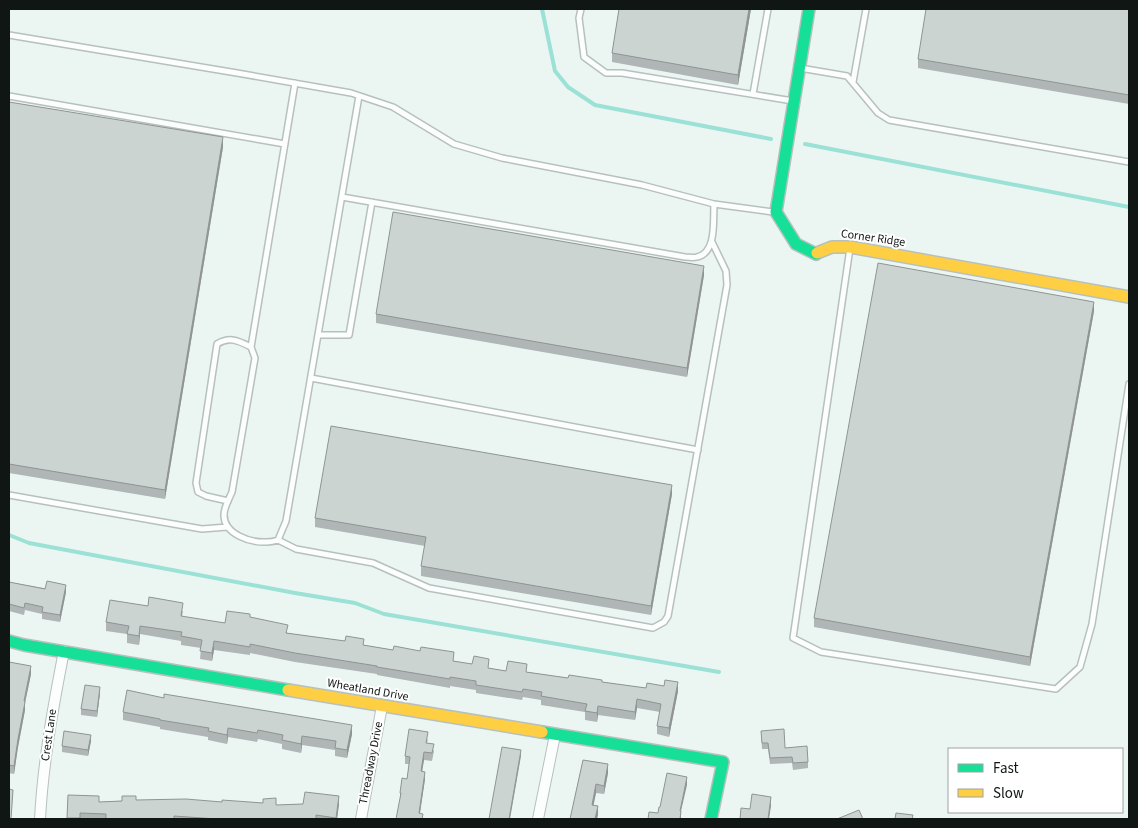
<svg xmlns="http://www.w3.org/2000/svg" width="1138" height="828" viewBox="0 0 1138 828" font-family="'Source Sans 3',sans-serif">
<rect width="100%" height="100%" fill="#ebf6f3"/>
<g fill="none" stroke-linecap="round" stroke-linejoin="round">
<path stroke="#9ce1d6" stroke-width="4" d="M542 9 555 71 568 87 595 105 771 139
M805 144 1129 207
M9 535 29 543 295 593 355 603 384 614 719 672"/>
<g stroke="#b7c0be" stroke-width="8">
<path id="lane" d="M581 9 579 18 584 57 606 73H622L793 101
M9 35 237 73 351 93 393 107 454 144 502 158 642 185 714 204 773 212
M800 68 847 76 878 113 889 120 1129 162
M853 82 866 9
M753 94 768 9
M9 96 285 144
M342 197 685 257C689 257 694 258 697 257 717 253 713 220 714 204
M850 248 793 638 821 652 1056 689 1080 667 1092 624 1129 384
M319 335H349L372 202
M251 347 295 83
M311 378 698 450
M9 495 202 529 227 527
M228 501 206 496 198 492 196 483 217 344C230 336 239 341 251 347L255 358 232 492C229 499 224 507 224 515 224 534 250 543 267 542 270 542 275 541 278 540L286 521 359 96
M278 540 296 549 373 563 429 588 653 628 664 622 668 616 727 285 726 271 712 242"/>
</g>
<g stroke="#b7c0be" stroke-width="12">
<path id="street" d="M40 819C43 763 53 707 64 651
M361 819 382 706
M538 819 555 735"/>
</g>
<g stroke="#b7c0be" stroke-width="14">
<path id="fast" d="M809 9 776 212 796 244 816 254 817 253
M9 641 24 645 288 690
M542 732 723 762 711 819"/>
</g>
<g stroke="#b7c0be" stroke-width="14">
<path id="slow" d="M817 253 832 247H850L1129 297
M288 690 542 732"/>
</g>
<use href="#lane" stroke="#fcfefd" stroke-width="5"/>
<use href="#street" stroke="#fcfefd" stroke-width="10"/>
<use href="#fast" stroke="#16e098" stroke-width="11"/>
<use href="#slow" stroke="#ffcf43" stroke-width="11"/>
</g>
<path fill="#afb6b5" d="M619 9H751L738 85 612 62V53Z
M1129 9V104L918 68V59Z
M9 102 223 147 165 499 9 473Z
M704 275 687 377 376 323V314Z
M1094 311 1030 666 814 627V618Z
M672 494 651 615 421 576V566L425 546 315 527V518Z
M9 582 66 592 60 622 42 619V614L25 610 24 615 9 611Z
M148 606 183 611 182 617 225 623 250 617 288 633 364 645 454 661 489 668 506 671 527 672 568 678 602 682 646 688 678 691 669 737 657 734V726L660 712 637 708 635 720 598 715 597 722 585 720V712L541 705V700L523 697 522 700 476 693V690L450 686V688L377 675V674L295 662 250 653V655L214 650 212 661 200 659 201 648 181 645V641L140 634 139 645 127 643V634L106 631V622Z
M9 662 31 674 25 703V710L18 747 14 774 9 773Z
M100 693 97 717 81 715V709Z
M123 712 352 734 347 758 335 756V750L302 745 301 753 282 749V744L258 739 257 742 228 737 227 744 208 740V737L160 729V727L123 720Z
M761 731 785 748 808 762V768L793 770 792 763 770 764 768 749H762Z
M428 739 427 743 434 751 432 761 424 760 422 771 425 779 420 813 423 819 400 799V793L407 779 409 764H405V756Z
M91 741 88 756 62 752V746Z
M583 760 608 764V773L604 794 596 793 593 805 598 806 597 819H570Z
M68 795 99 802 136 800 263 803 276 805 339 804 337 819H67Z"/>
<path fill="#8f9493" d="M749 9H751L738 85V75Z
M223 137V147L165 499V490Z
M704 266V275L687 377V368Z
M1094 302V311L1030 666V657Z
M672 485V494L651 615V606Z
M66 585V592L60 622V615Z
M140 626V634L139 645V636Z
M214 641V650L212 661V653Z
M31 666V674L25 703V710L18 747 14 774V766L18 739Z
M678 682V691L669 737V728Z
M100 687V693L97 717V711Z
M637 699V708L635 720V712Z
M598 706V715L597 722V713Z
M352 725V734L347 758V750Z
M228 728V737L227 744V735Z
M91 735V741L88 756V750Z
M302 736V745L301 753V744Z
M521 750V756L510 819H509Z
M424 752V760L421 778V771Z
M608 764V773L604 794V786Z
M425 772V779L419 819V813Z
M687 777V785L681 811V819H680V811Z
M596 784V793L592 813V805Z
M339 796V804L337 819H336Z
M771 797V806L769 819H768Z
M598 806V815L597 819H595Z"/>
<path fill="#ccd4d2" stroke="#8f9493" d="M619 9H749L738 75 612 53Z
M926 9H1129V95L918 59Z
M9 102 223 137 165 490 9 464Z
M393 212 704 266 687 368 376 314Z
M878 263 1094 302 1030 657 814 618Z
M331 426 672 485 651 606 421 566 426 537 315 518Z
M47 581 66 585 60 615 42 612 43 607 25 603 24 608 9 604V582L45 589Z
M149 597 183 603 181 616 225 623 227 611 250 614V617L288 625 286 633 345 641 346 636 364 639 363 645 393 650 394 646 420 651 421 647 454 652 453 661 472 664 474 656 489 659 488 668 506 671 508 661 527 664 526 672 568 678 569 675 602 680V682L646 688 647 683 664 686 665 680 678 682 669 728 657 726 661 704 637 699 635 712 598 706 597 713 585 711 587 704 541 696 542 692 523 689 522 692 476 685V681L450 677V679L377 667V666L295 653 250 644V647L214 641 212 653 200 651 202 640 181 636 182 632 140 626 139 636 127 634 129 626 106 622 110 600 148 606Z
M9 662 31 666 24 701 25 702 18 739 14 766 9 765Z
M85 685 100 687 97 711 81 709Z
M127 690 164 698V694L352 725 347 750 335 748 336 741 302 736 301 744 282 740 283 735 258 730 257 733 228 728 227 735 208 731 209 728 160 720V719L123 712Z
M409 729 428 732 426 743 434 744 432 753 424 752 421 771 425 772 419 813 423 814 422 819H396L401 793H400L402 778 407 779 410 757 405 756Z
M784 729 785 748 807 746 808 762 793 763 792 757 770 758 768 743H762L761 731Z
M64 731 91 735 88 750 62 746Z
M502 747 521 750 509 819H489Z
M583 760 608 764 604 786 596 784 592 805 598 806 595 819H570Z
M667 773 687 777 680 811H681L680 819H648L649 812 658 813 659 807H660Z
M9 789 13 790 11 819H9Z
M305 792 339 796 336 818 316 815V819H217L174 816V819H106V814L80 813V818H67L68 795 99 796V802L122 801V796H136V800L186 799 222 802V800L263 803V799L276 798V805L303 804Z
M752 794 771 797 768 819H740L741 808 750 809Z
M859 810 863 819H837Z
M896 813 913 815 912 819H895Z"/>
<g text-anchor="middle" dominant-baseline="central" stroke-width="4" stroke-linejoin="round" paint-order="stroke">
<g font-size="12" fill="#0f1614" stroke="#fff">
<text transform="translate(873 238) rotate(8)">Corner Ridge</text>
<text transform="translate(368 690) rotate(10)">Wheatland Drive</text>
<text transform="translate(49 735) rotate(-82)">Crest Lane</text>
<text transform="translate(371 763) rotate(-79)">Threadway Drive</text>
</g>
</g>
<rect width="1138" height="828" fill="none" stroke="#0f1614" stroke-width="20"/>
<rect x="948" y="748" width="175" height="65" fill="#ffffff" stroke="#9fa2a1"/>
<rect x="958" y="764" width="25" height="8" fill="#16e098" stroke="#9fa2a1"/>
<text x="993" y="773" font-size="15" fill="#0f1614">Fast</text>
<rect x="958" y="789" width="25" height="8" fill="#ffcf43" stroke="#9fa2a1"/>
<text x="993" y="798" font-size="15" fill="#0f1614">Slow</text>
</svg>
